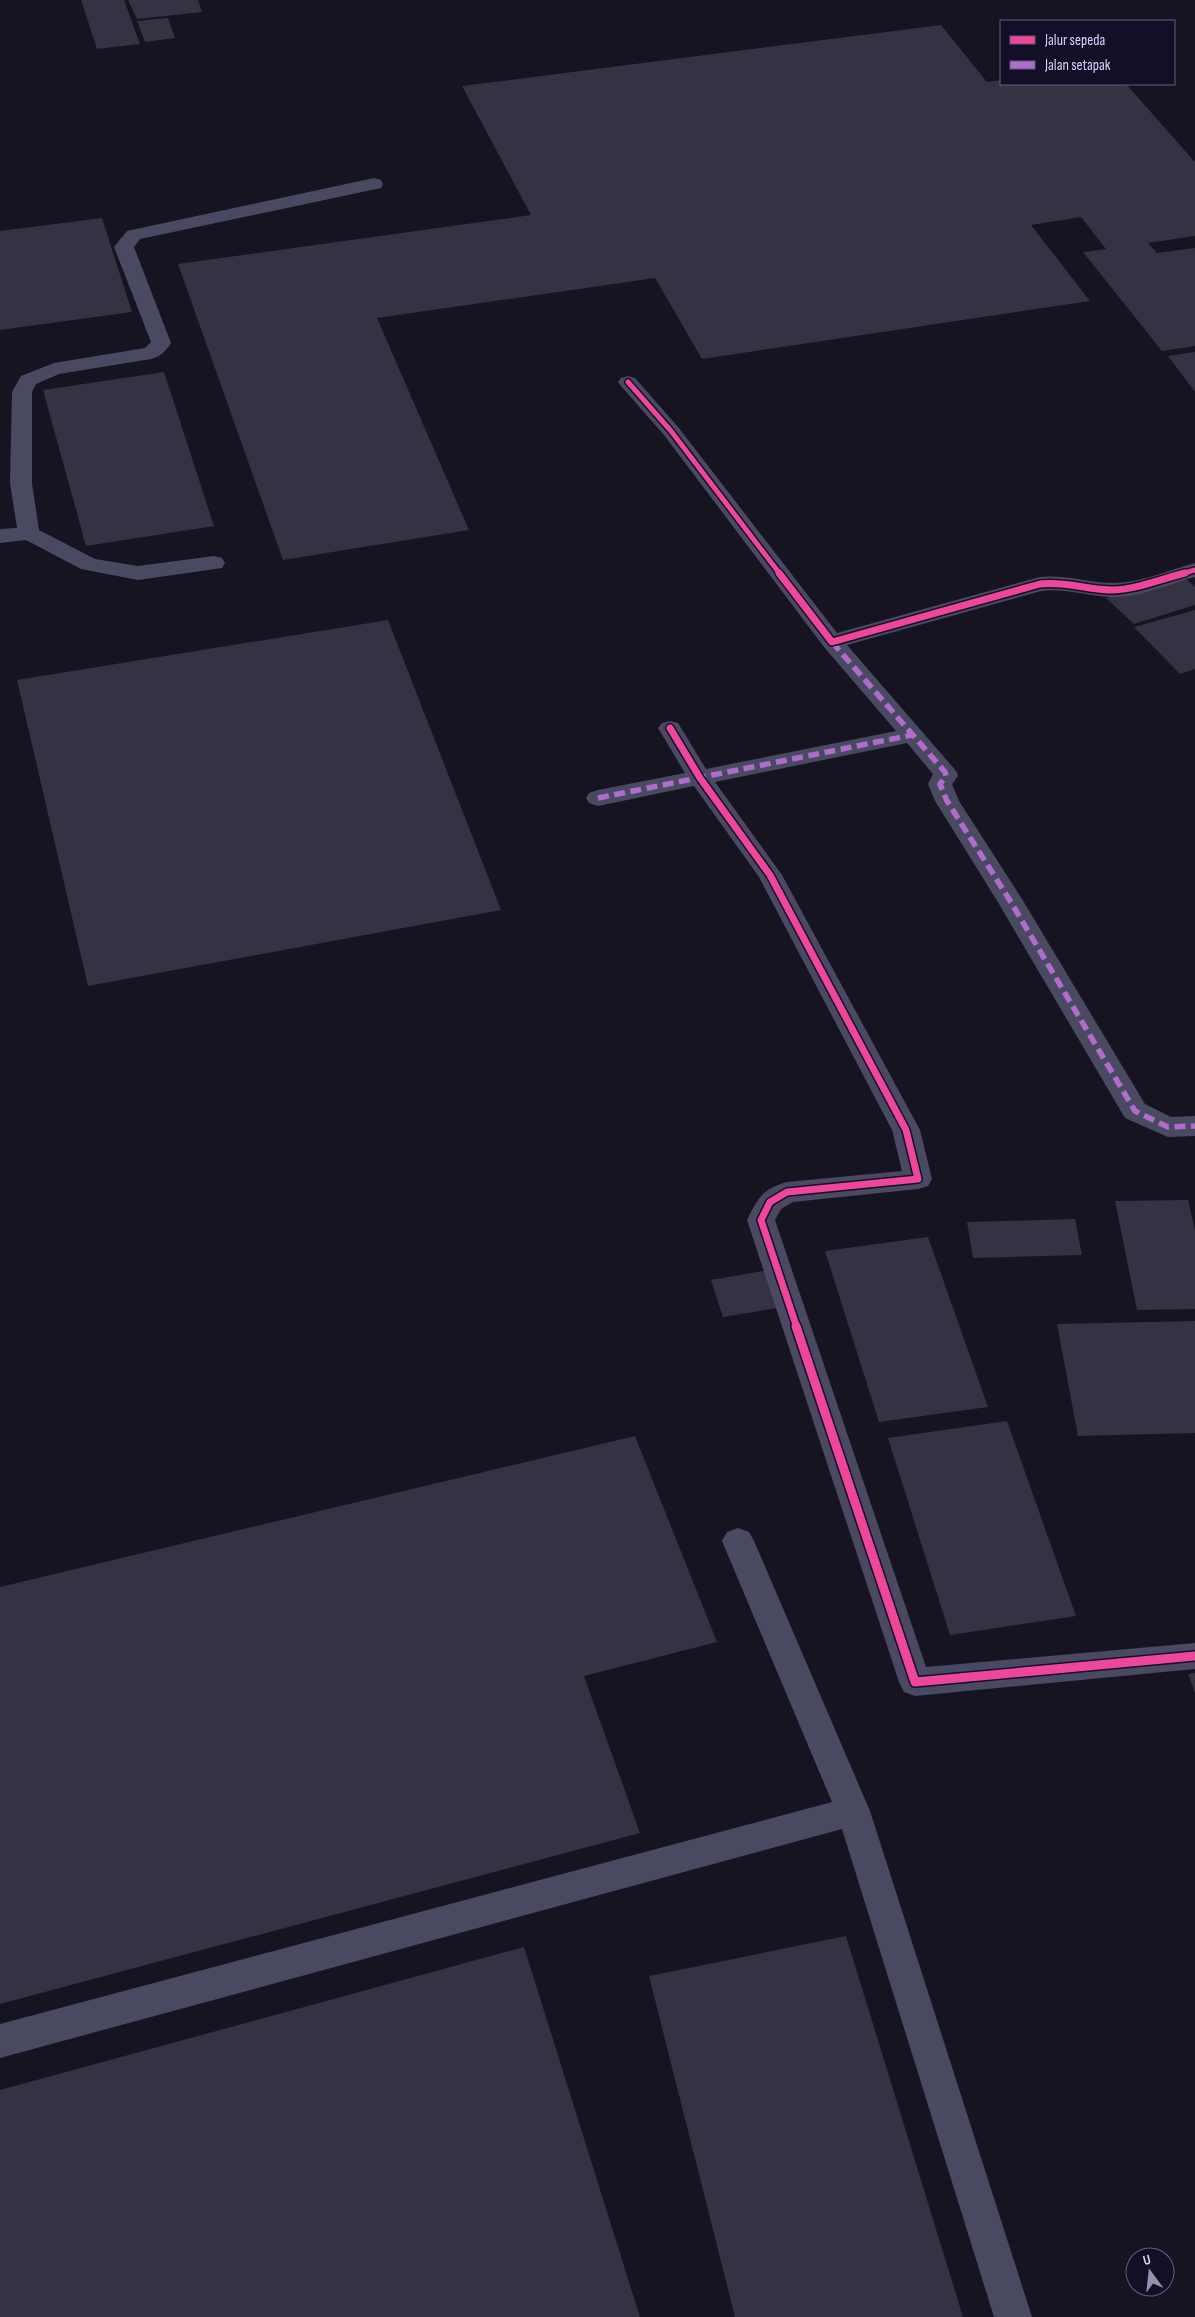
<svg xmlns="http://www.w3.org/2000/svg" width="1195" height="2317" viewBox="0 0 1195 2317" font-family="'Sofia Sans Condensed',sans-serif">
<rect width="100%" height="100%" fill="#161421"/>
<path fill="#343243" d="M81 0H124L140 44 97 49Z
M128 0H198L202 12 137 19Z
M168 18 175 38 145 42 137 21Z
M941 25 987 82 1001 80V84H1126L1195 162V236L1148 243 1157 253 1195 248V346L1162 351 1083 252 1106 249 1081 217 1031 225 1090 301 702 359 655 278 377 318 469 530 283 560 178 264 531 215 462 86Z
M102 218 132 312 0 330V231Z
M1195 352V392L1168 356Z
M164 372 214 526 86 546 43 390Z
M1182 575 1195 587V605L1134 624 1106 598Z
M1195 610V669L1180 674 1134 627Z
M388 620 501 910 88 986 17 680Z
M1188 1200 1195 1230V1309L1137 1310 1115 1201Z
M1075 1219 1082 1255 973 1258 967 1222Z
M928 1237 988 1407 879 1422 825 1251Z
M769 1270 783 1307 723 1317 711 1280Z
M1195 1321V1433L1078 1436 1057 1324Z
M1007 1421 1076 1616 950 1635 888 1438Z
M635 1436 717 1642 584 1676 640 1833 0 2004V1587Z
M1195 1673V1693L1188 1674Z
M846 1936 963 2317H735L649 1976Z
M524 1947 640 2317H0V2090Z"/>
<g fill="none" stroke-linecap="round" stroke-linejoin="round">
<path fill="#4a4962" fill-rule="evenodd" d="M374 178 381 180 383 184 381 188 140 239 134 247 171 343C166 351 160 357 151 359L59 374 36 384 32 392V483L39 530 95 559 138 566 214 556 222 558 225 563 222 568 138 580 81 569 26 540 0 543V529L17 528 10 483 12 392 21 376 54 363 145 348 151 342 114 247 127 231Z
M738 1528 749 1532 754 1541 870 1811 1032 2317H994L842 1829 0 2058V2024L832 1802 722 1541 727 1532Z"/>
<path fill="#4a4962" fill-rule="evenodd" d="M628 376 635 378 678 427 837 633 1040 577C1066 574 1088 583 1113 583 1140 583 1169 570 1195 563V577C1169 584 1139 598 1111 597 1087 596 1066 588 1041 591L847 645 957 772 958 776 952 784 959 801 1022 899 1145 1104 1171 1117 1195 1116V1136L1168 1137 1125 1118 996 899 935 801 928 784 933 774 907 743 715 782 782 875 920 1130 932 1179 928 1186 918 1189 793 1202 781 1209 775 1220 926 1667 1195 1643V1669L915 1696 904 1692 899 1682 747 1220C758 1198 762 1189 787 1182L902 1171 892 1130 759 877 694 786 598 806 589 803 586 798 589 793 598 790 685 773 658 728 662 723 670 721 678 723 706 769 896 731 824 647 664 435 621 386 618 382 621 378Z"/>
<path stroke="#b06ccc" stroke-width="5.5" stroke-dasharray="11 5.5" stroke-linecap="butt" d="M832 642 945 772 946 776 940 784 947 801 1009 899 1135 1111 1168 1127 1195 1126
M598 798 912 735"/>
<g stroke="#130f26" stroke-width="8">
<path id="cycleway-far2" d="M628 382 671 431 780 574
M1181 574 1195 570"/>
</g>
<g stroke="#130f26" stroke-width="10">
<path id="cycleway-far1" d="M779 573 832 642 1040 584C1066 581 1088 590 1113 590 1137 589 1162 579 1185 573
M670 728 700 778 770 875 906 1130 918 1179 787 1192 770 1202 761 1220 797 1328"/>
</g>
<g stroke="#130f26" stroke-width="12">
<path id="cycleway" d="M796 1326 915 1682 1195 1656"/>
</g>
<use href="#cycleway-far2" stroke="#ed469a" stroke-width="5"/>
<use href="#cycleway-far1" stroke="#ed469a" stroke-width="7"/>
<use href="#cycleway" stroke="#ed469a" stroke-width="9"/>
</g>
<rect x="1000" y="20" width="175" height="65" fill="#130f26" stroke="#625e7d"/>
<rect x="1010" y="36" width="25" height="8" fill="#ed469a" stroke="#625e7d"/>
<text x="1045" y="45" font-size="15" fill="#d9d4ff">Jalur sepeda</text>
<rect x="1010" y="61" width="25" height="8" fill="#b06ccc" stroke="#625e7d"/>
<text x="1045" y="70" font-size="15" fill="#d9d4ff">Jalan setapak</text>
<g transform="translate(1150 2272) rotate(345)"><circle r="24" fill="#130f26" stroke="#625e7d"/>
<path d="M0-4L9 19L0 12L-9 19Z" fill="#9591b1"/>
<text y="-8" font-size="14" font-weight="bold" text-anchor="middle" fill="#d9d4ff">U</text>
</g>
</svg>
